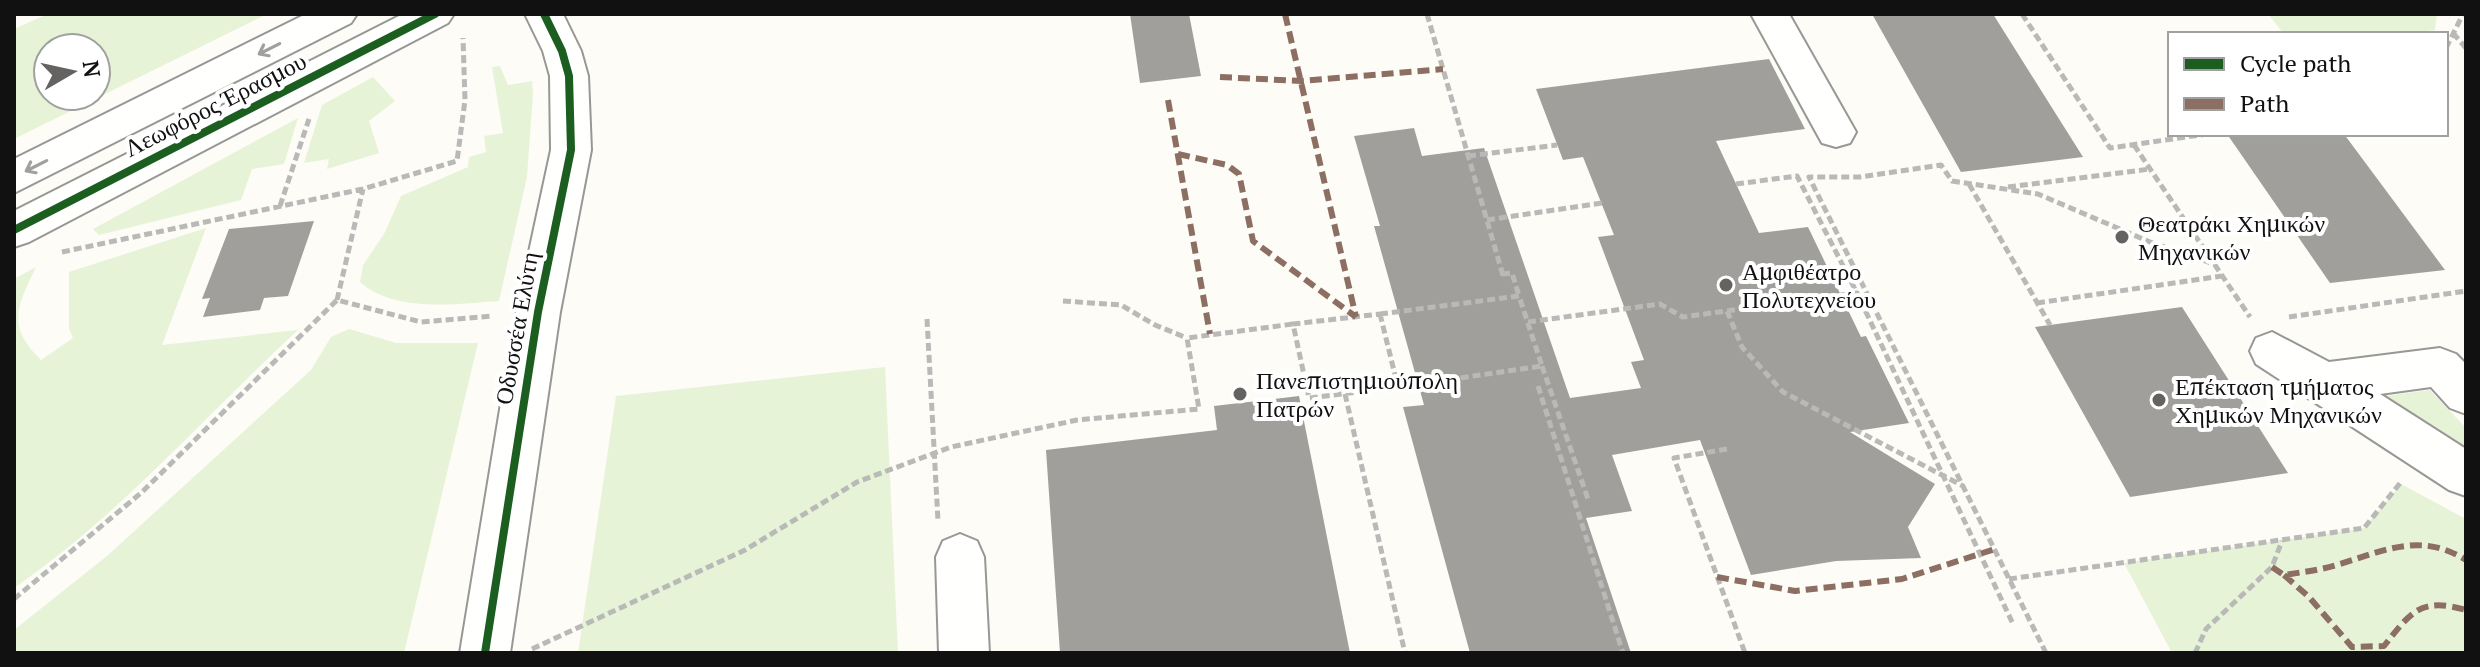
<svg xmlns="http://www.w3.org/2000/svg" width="2480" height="667" viewBox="0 0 2480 667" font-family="'PT Serif',serif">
<rect width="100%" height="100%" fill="#fdfcf7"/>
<path fill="#e7f3d7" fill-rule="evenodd" d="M48 14H267L14 139V29ZM96 48V96H48V48Z
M2268 14H2437L2435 30 2401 34H2284Z
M500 66 508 85 532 81 533 93 527 177 499 301C456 304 395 313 360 282L363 265 384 234 401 196 468 167 469 157 486 152 484 136 503 133 492 67Z
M373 77 395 101 369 121 379 153 327 169 329 159 304 163 322 105Z
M298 118 284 164 252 169 241 200 99 235 93 229Z
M206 228 162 345 298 330C204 417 120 515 14 588V279L36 267C17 307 6 326 41 360L73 338 69 328V272Z
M349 329 396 343H478L404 653H14V630L107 556 311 370 331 337Z
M885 367 898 653H578L616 396Z
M2430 390 2466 428V451L2377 397Z
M2401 484 2466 519V653H2172L2124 563 2364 528Z"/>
<path fill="#a19f9c" d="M1130 14H1189L1201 76 1140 83Z
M1872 14H1993L2083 157 1961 172Z
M1769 59 1805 129 1716 141 1759 233 1808 227 1861 337 1866 336 1909 423 1850 432 1935 484 1908 527 1921 558 1836 561 1751 575 1700 440 1612 455 1632 511 1586 518 1631 653H1470L1403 407 1424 405 1374 226H1380L1354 136 1414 128 1422 156 1484 148 1570 398 1641 388 1631 362 1644 360 1598 237 1614 235 1583 157 1563 160 1536 89Z
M2227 134H2344L2445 270 2330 283Z
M314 221 288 296 264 298 260 310 203 317 210 298 202 299 229 229Z
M2182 307 2288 473 2130 497 2035 327Z
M1299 396 1350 653H1060L1046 450 1217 430 1214 406Z"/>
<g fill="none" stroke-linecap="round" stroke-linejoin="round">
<g stroke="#979795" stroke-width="4">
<path id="minor" d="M306 14H357L351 23 14 193V159Z
M403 14H454L448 23 29 242 14 247V211Z
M525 14H563L581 51 588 76 591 150 560 312 510 653H460L516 312 551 150 550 76 543 51Z
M1751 14H1789L1856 132 1850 143 1836 147 1822 143Z
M2272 332 2329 362 2440 348 2456 354 2466 364V414L2450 408 2431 387 2380 394 2466 449V496L2449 490 2256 364 2250 351 2256 338Z
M960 534 977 541 984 557 989 653H939L936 557 943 541Z"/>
</g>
<path stroke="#b9b9b8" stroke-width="5" stroke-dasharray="8 4" stroke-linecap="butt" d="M1427 14 1504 279
M2022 14 2110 148 2207 134
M2453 33 2466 48
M2446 48 2463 14
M2134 145 2250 317
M1468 156 1557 145
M1969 184 2050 325
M2008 187 2150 169
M280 206 309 119
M1487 220 1602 203
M62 252 363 189 457 161 465 100 463 38
M1502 274 1512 273 1519 296
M337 300 363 189
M1063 301 1121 305 1155 325 1187 338
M2037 303 2222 276
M1727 311 1742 347 1783 392 1963 486
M1380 314 1519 296 1542 366 1398 387
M1380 314 1398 387 1309 398 1293 324Z
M2289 317 2466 291
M927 319 938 521
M1528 322 1660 304 1683 317 1841 295
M1542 366 1588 499
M1538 386 1623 653
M1345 394 1405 653
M1727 449 1674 458 1745 653
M2009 579 2364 528 2401 482
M14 599 141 493 337 300 421 322 493 316
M532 649 745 550 857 482 951 447 1077 420 1199 409 1187 338 1293 324
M2046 653 1809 177H1860L1941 165 1952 181 2038 194 2150 242 2214 264
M2195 653 2206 629 2272 567 2282 541"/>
<use href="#minor" fill="#fffffe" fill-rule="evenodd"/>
<path stroke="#b9b9b8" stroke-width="5" stroke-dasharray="8 4" stroke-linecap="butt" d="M1736 184 1797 176 1857 293
M1841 295 1857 293 2013 624"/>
<path stroke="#8d6e63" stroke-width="6" stroke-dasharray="12 6" stroke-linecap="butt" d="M1285 14 1356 317
M1220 77 1301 81 1443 69
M1168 100 1210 334
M1178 154 1227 165 1239 174 1253 241 1356 317
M2272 567 2284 575C2303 572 2321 570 2340 564 2386 550 2421 532 2466 560
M2284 575 2309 597 2352 647 2384 646C2411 612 2420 597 2466 610
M1717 577 1795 591 1902 579 1995 549"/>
<g stroke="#fff" stroke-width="13">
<path id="cycleway" d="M14 230 435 14
M485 653 538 312 571 150 569 76 562 51 544 14"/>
</g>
<use href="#cycleway" stroke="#1b5e20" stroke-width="8"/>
</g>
<defs><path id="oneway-shaft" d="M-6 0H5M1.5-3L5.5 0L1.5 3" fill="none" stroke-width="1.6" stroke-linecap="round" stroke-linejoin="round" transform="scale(2)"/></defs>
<g stroke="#a0a09f">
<use href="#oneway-shaft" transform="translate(269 49) rotate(153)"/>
<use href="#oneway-shaft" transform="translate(36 166) rotate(153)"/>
</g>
<g fill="#646362" stroke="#fff" stroke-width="3">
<circle cx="2122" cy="237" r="8"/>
<circle cx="1726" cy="285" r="8"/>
<circle cx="1240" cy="394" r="8"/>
<circle cx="2159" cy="400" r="8"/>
</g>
<g text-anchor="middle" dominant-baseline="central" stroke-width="8" stroke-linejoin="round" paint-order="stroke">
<g font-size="24" fill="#111" stroke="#fff">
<text transform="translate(215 104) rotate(-27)">Λεωφόρος Έρασμου</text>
<text transform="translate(516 328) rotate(-80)">Οδυσσέα Ελύτη</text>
</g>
<g font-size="24" fill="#111" stroke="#fff" text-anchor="start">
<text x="2138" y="223">Θεατράκι Χημικών<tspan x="2138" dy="28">Μηχανικών</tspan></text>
<text x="1742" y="271">Αμφιθέατρο<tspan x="1742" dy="28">Πολυτεχνείου</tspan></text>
<text x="1256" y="380">Πανεπιστημιούπολη<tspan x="1256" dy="28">Πατρών</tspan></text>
<text x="2175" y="386">Επέκταση τμήματος<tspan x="2175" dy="28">Χημικών Μηχανικών</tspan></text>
</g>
</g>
<rect width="2480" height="667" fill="none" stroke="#111111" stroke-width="32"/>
<rect x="2168" y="32" width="280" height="104" fill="#ffffff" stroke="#a0a0a0" stroke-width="2"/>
<rect x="2184" y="58" width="40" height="12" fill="#1b5e20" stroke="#a0a0a0" stroke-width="2"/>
<text x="2240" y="72" font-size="24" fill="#111111">Cycle path</text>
<rect x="2184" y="98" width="40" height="12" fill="#8d6e63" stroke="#a0a0a0" stroke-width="2"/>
<text x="2240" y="112" font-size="24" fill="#111111">Path</text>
<g transform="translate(72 72) rotate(81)"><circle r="38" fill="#ffffff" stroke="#a0a0a0" stroke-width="2"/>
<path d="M0-6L14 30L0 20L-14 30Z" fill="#646362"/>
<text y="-12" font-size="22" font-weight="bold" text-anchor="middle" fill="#111111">N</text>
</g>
</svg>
